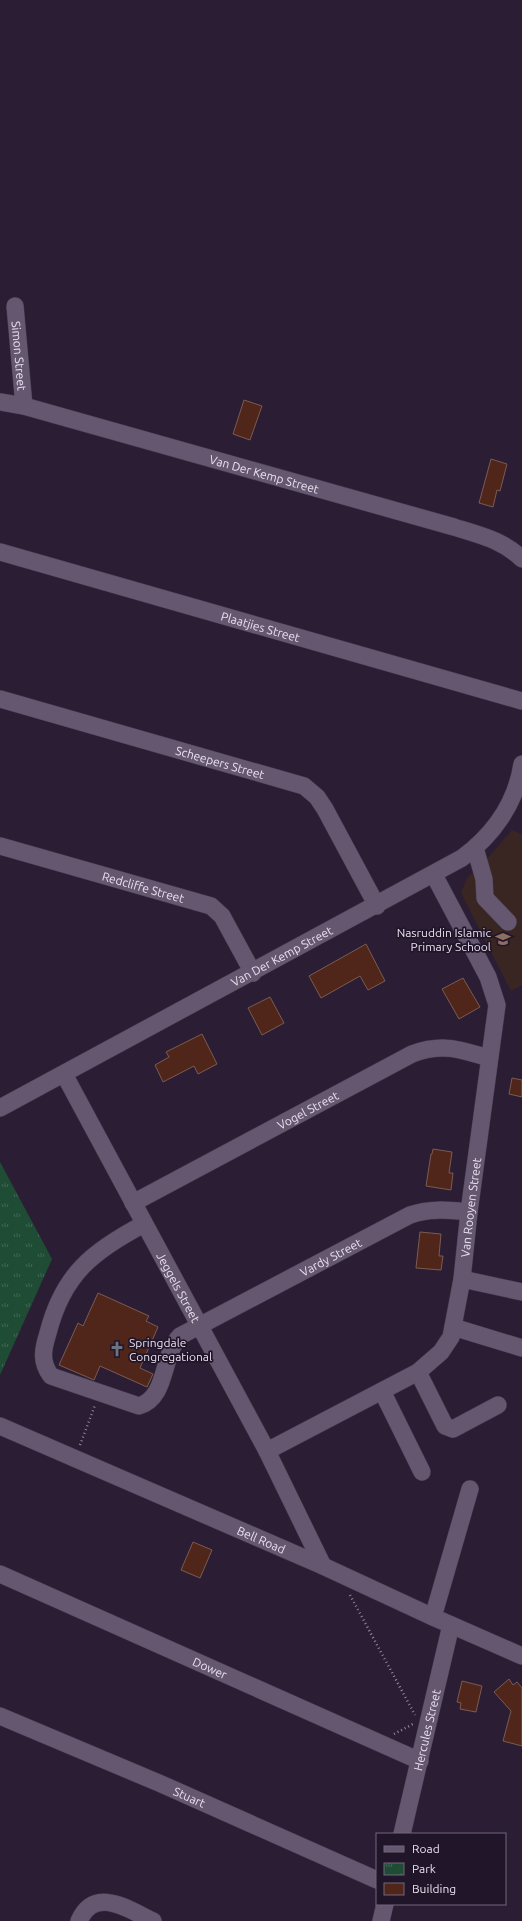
<svg xmlns="http://www.w3.org/2000/svg" width="522" height="1921" viewBox="0 0 522 1921" font-family="Ubuntu,sans-serif">
<defs>
<pattern id="park-tufts" width="24" height="20" patternUnits="userSpaceOnUse"><rect width="24" height="20" fill="#1f4c34"/><path d="M3 7l-1-3M5 7V3M7 7l1-3M15 17l-1-3M17 17v-4M19 17l1-3" fill="none" stroke="#406652"/></pattern>
</defs>
<rect width="100%" height="100%" fill="#2b1e34"/>
<path fill="#392622" d="M512 830 522 834V985L511 991 461 893 467 878 480 867Z"/>
<path fill="url(#park-tufts)" d="M0 1162 52 1259 0 1375Z"/>
<path fill="#51261a" stroke="#7a5b52" d="M244 400 262 406 250 440 233 434Z
M491 459 507 464 500 491 497 490 493 507 479 503Z
M366 944 385 981 368 990 360 976 321 998 309 976Z
M463 978 480 1007 459 1019 442 989Z
M270 997 284 1023 262 1035 248 1008Z
M202 1034 217 1064 198 1074 194 1066 163 1082 155 1065 169 1057 166 1052Z
M512 1078 522 1080V1097L509 1094Z
M433 1149 452 1152 449 1173H453L451 1190 426 1186 431 1154H432Z
M420 1232 441 1234 439 1256H443L441 1270 416 1268Z
M98 1293 149 1316 146 1321 158 1327 140 1368 153 1374 147 1387 100 1366 94 1380 59 1365 78 1323 83 1326Z
M193 1542 212 1550 200 1578 181 1570Z
M509 1679 513 1685 517 1682 522 1688V1746L503 1741 511 1711 494 1692Z
M462 1681 482 1686 476 1712 460 1709 461 1703 457 1702Z"/>
<g fill="none" stroke-linecap="round" stroke-linejoin="round">
<g stroke="#463b4e" stroke-width="18">
<g id="minor">
<path id="s1" d="M15 306 24 406"/>
<path id="s2" d="M0 402 24 406 454 527C479 535 503 540 522 559"/>
<path id="s3" d="M0 552 522 701"/>
<path id="s4" d="M0 699 304 786 317 797 325 809 377 906"/>
<path id="s5" d="M0 846 211 906 222 916 253 973"/>
<path d="M475 848 484 879 485 898 508 922"/>
<path id="s6" d="M64 1074 267 1451 323 1566"/>
<path id="s7" d="M0 1108 462 858C493 835 516 803 522 764"/>
<path id="s8" d="M133 1203 412 1054C442 1043 459 1049 489 1058"/>
<path id="s9" d="M144 1224C93 1251 63 1274 48 1333 43 1349 40 1361 51 1376L139 1406C168 1397 161 1356 180 1336L410 1215C429 1208 448 1210 469 1212"/>
<path d="M462 1279 522 1292"/>
<path d="M453 1327 522 1348"/>
<path d="M418 1372 445 1426 453 1429 498 1405"/>
<path d="M382 1391 422 1472"/>
<path id="s10" d="M0 1426 323 1566 433 1617 522 1656"/>
<path id="s11" d="M267 1451 418 1372 441 1352 451 1337 462 1279 469 1212 497 1005 488 977 434 875"/>
<path id="s12" d="M0 1574 420 1761"/>
<path d="M433 1617 470 1489"/>
<path id="s13" d="M0 1716 159 1783 377 1880"/>
<path id="s14" d="M402 1834 451 1625"/>
<path d="M79 1921C95 1885 129 1910 153 1921"/>
<path d="M381 1921 385 1904"/>
</g>
</g>
<path stroke="#93899b" stroke-width="2.5" stroke-dasharray="1 3" stroke-linecap="butt" d="M80 1445 95 1405
M350 1595 415 1715
M394 1734 413 1724"/>
<use href="#minor" stroke="#655770" stroke-width="17"/>
</g>
<defs>
<g id="school-bare" transform="scale(1.2)"><path d="M0-5L7-2L0 1L-7-2ZM-4 1L0 2.5L4 1V4Q0 6-4 4Z" fill="#8d6e63" stroke="#21152a" stroke-width="2.5" paint-order="stroke"/></g>
<g id="church-bare" transform="scale(1.2)"><path d="M-1.2-6h2.4v3.5h3.3v2.4h-3.3V6h-2.4V-.1h-3.3v-2.4h3.3Z" fill="#6b7280" stroke="#21152a" stroke-width="2.5" paint-order="stroke"/></g>
</defs>
<g fill-rule="evenodd">
<use href="#school-bare" x="503" y="939"/>
<use href="#church-bare" x="117" y="1349"/>
</g>
<g text-anchor="middle" dominant-baseline="central" stroke-width="3.5" stroke-linejoin="round" paint-order="stroke">
<g font-size="12" fill="#e9e1ef" stroke="#21152a">
<text stroke="none"><textPath href="#s1" startOffset="50">Simon Street</textPath></text>
<text stroke="none"><textPath href="#s2" startOffset="274">Van Der Kemp Street</textPath></text>
<text stroke="none"><textPath href="#s3" startOffset="271">Plaatjies Street</textPath></text>
<text stroke="none"><textPath href="#s4" startOffset="229">Scheepers Street</textPath></text>
<text stroke="none"><textPath href="#s5" startOffset="149">Redcliffe Street</textPath></text>
<text stroke="none"><textPath href="#s7" startOffset="320">Van Der Kemp Street</textPath></text>
<text stroke="none"><textPath href="#s8" startOffset="198">Vogel Street</textPath></text>
<text stroke="none"><textPath href="#s11" startOffset="350">Van Rooyen Street</textPath></text>
<text stroke="none"><textPath href="#s9" startOffset="543">Vardy Street</textPath></text>
<text stroke="none"><textPath href="#s6" startOffset="242">Jeggels Street</textPath></text>
<text stroke="none"><textPath href="#s10" startOffset="285">Bell Road</textPath></text>
<text stroke="none"><textPath href="#s12" startOffset="230">Dower</textPath></text>
<text stroke="none"><textPath href="#s14" startOffset="107">Hercules Street</textPath></text>
<text stroke="none"><textPath href="#s13" startOffset="206">Stuart</textPath></text>
</g>
<g font-size="12" fill="#e9e1ef" stroke="#21152a" text-anchor="end">
<text x="491" y="932">Nasruddin Islamic<tspan x="491" dy="14">Primary School</tspan></text>
<text x="129" y="1342" text-anchor="start">Springdale<tspan x="129" dy="14">Congregational</tspan></text>
</g>
</g>
<rect x="376" y="1833" width="130" height="72" fill="#21152a" stroke="#716779"/>
<rect x="384" y="1846" width="20" height="6" fill="#655770" stroke="#716779"/>
<text x="412" y="1853" font-size="12" fill="#e9e1ef">Road</text>
<rect x="384" y="1863" width="20" height="12" fill="url(#park-tufts)" stroke="#716779"/>
<text x="412" y="1873" font-size="12" fill="#e9e1ef">Park</text>
<rect x="384" y="1883" width="20" height="12" fill="#51261a" stroke="#716779"/>
<text x="412" y="1893" font-size="12" fill="#e9e1ef">Building</text>
</svg>
